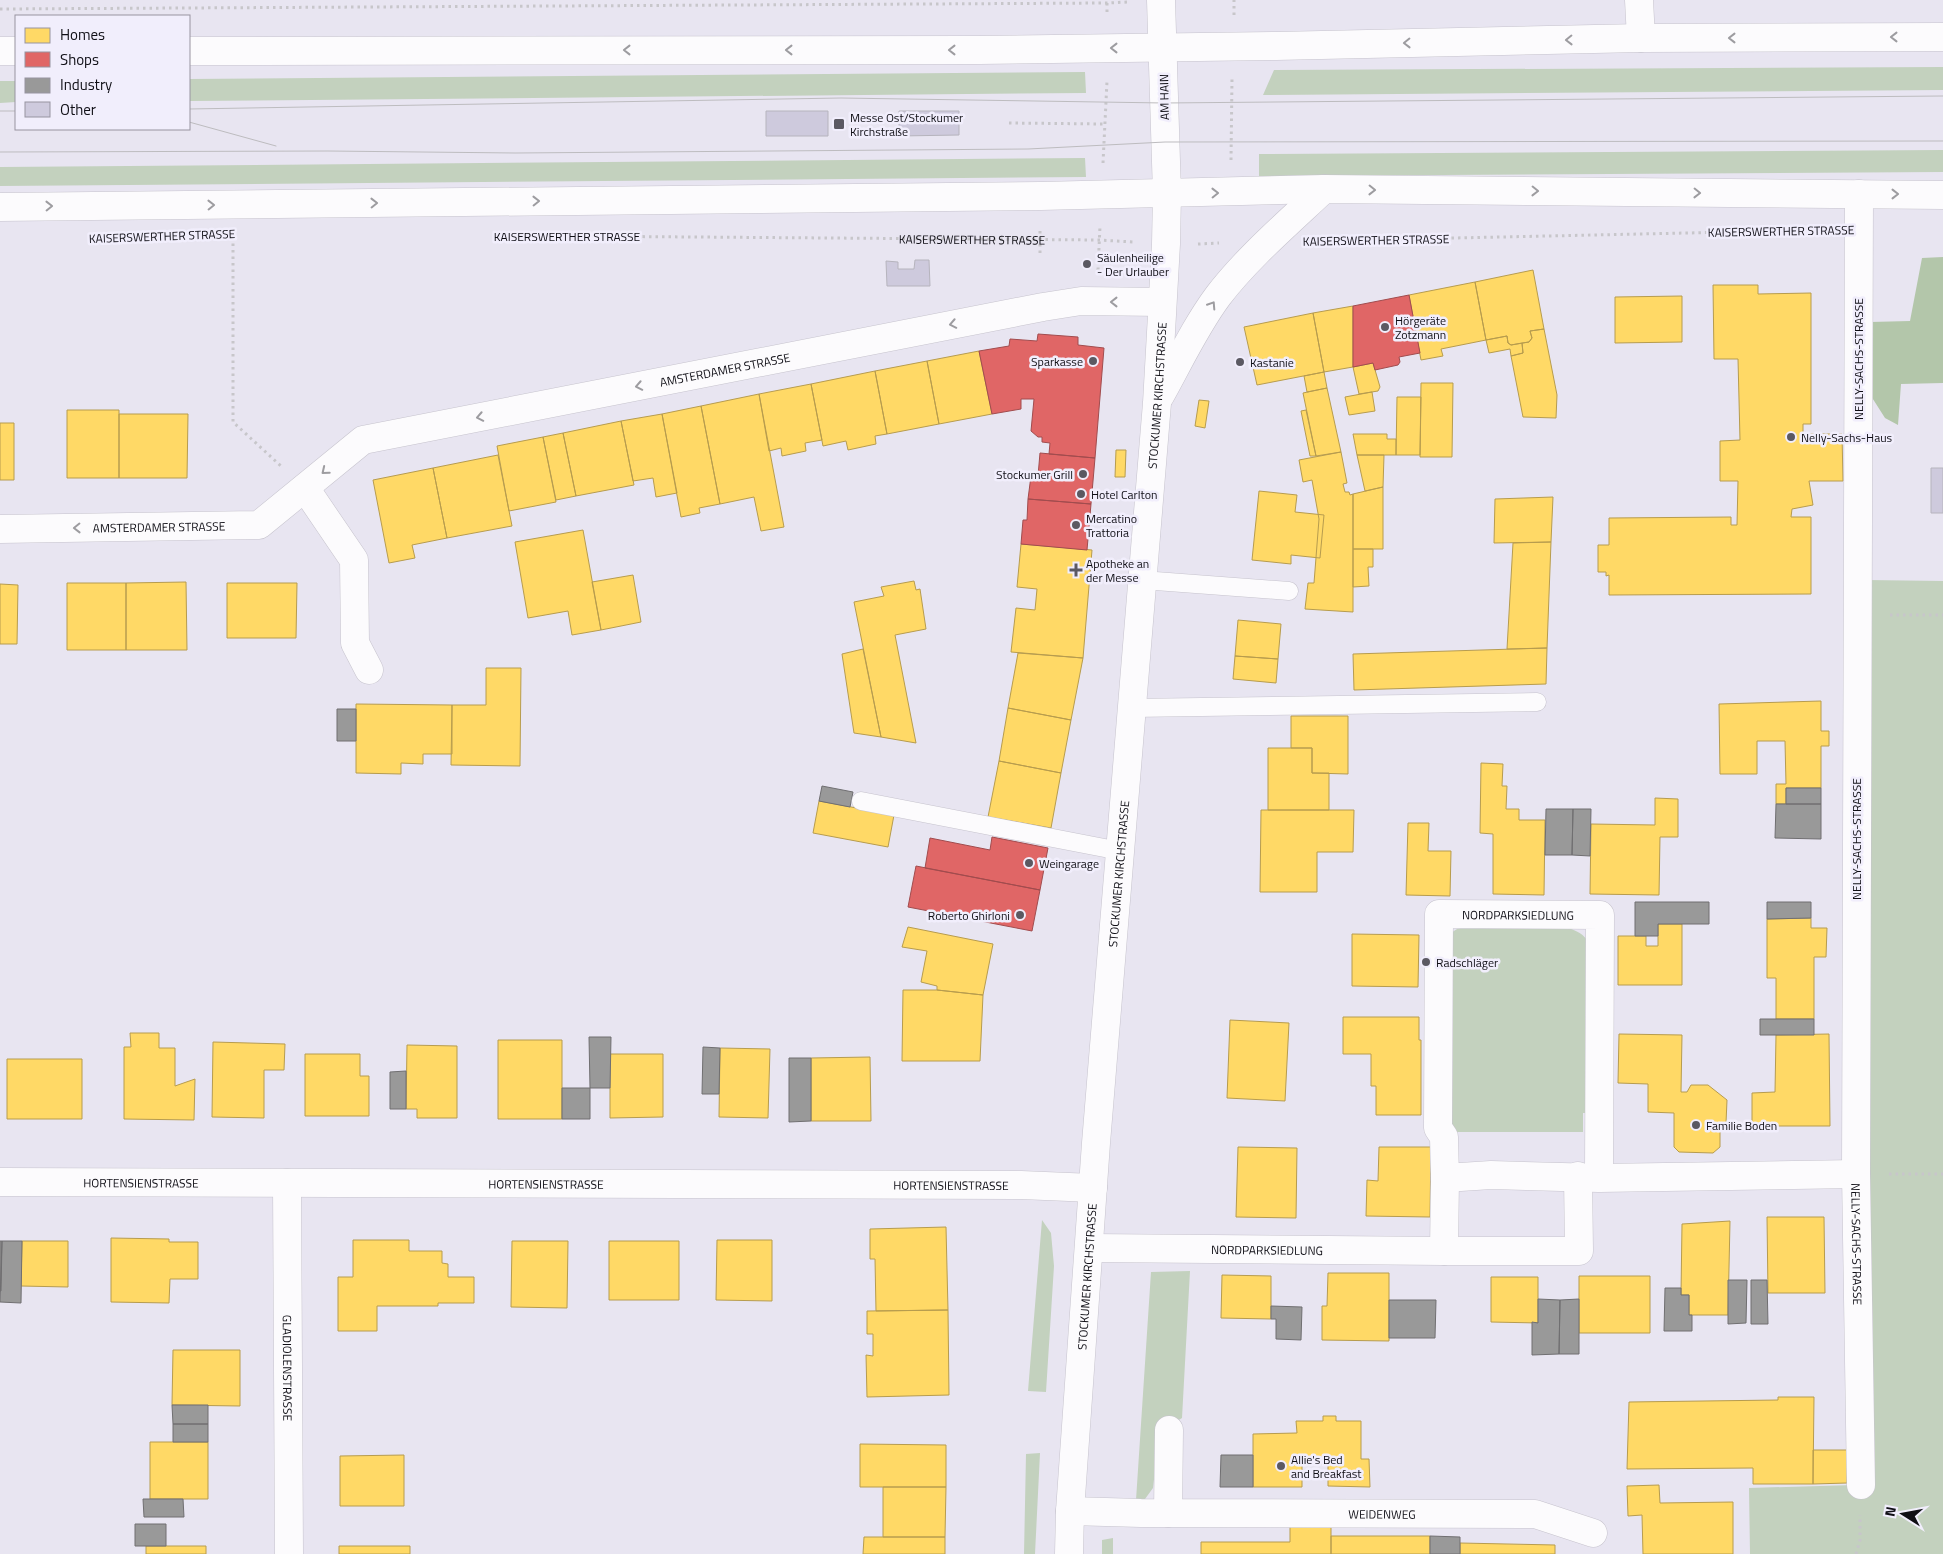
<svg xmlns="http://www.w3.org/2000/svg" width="1943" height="1554" viewBox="0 0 1943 1554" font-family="'Titillium Web',sans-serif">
<rect width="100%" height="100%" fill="#e8e5f1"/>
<path fill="#c3d1be" d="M1943 67V90L1263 95 1274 70Z
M1085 72 1086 93 189 101V79Z
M0 81H16V102L0 103Z
M1943 150V172L1259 176V154Z
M1085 158 1086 177 0 186V167Z
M1866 580 1943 581V1554H1750L1749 1488 1854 1485Z
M1464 927 1568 928C1581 932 1586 936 1591 948L1593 1113H1583V1132H1454L1447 1124 1451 933 1457 929Z
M1042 1220 1051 1233 1054 1266 1046 1392 1028 1391Z
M1190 1271 1182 1418 1169 1426 1158 1445 1153 1488 1145 1499 1136 1500 1151 1272Z
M1040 1453 1035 1554H1024L1026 1454Z
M1113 1538V1554H1102V1540Z"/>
<path fill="#b3c6aa" d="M1943 257V383L1901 384 1898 425 1885 418 1871 396 1870 322 1910 321 1922 258Z"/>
<path fill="#ffd966" stroke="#b79c4e" d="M1533 270 1544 329 1530 331 1532 338 1529 342 1511 345 1508 343 1507 336 1486 340 1475 282Z
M1475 282 1486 340 1441 349 1443 356 1421 360 1409 295Z
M1713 285H1758V294L1811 293V424H1803V434H1842L1843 481H1809L1813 505 1792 509 1791 517H1811V594L1609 595V575L1606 576V572H1598V545H1609V518L1731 517V525H1737L1738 481H1720V441L1740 440 1738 359H1714Z
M1682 296V342L1615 343V297Z
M1353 306V367L1324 372 1313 313Z
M1313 313 1324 372 1257 385 1244 327Z
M1544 329 1557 395 1556 418 1523 417 1511 356 1523 353 1522 343 1529 342 1532 338 1530 331Z
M1507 336 1508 343 1511 345 1522 343 1523 353 1511 356 1510 349 1489 353 1486 340Z
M979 351 992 414 939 424 927 361Z
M927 361 939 424 887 434 875 371Z
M1373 363 1380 387 1378 391 1359 394 1353 367Z
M875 371 887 434 875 436 876 444 848 450 846 441 823 446 811 384Z
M1324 372 1327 388 1307 392 1304 376Z
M1421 383H1453L1452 457H1420Z
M811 384 822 440 805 443 806 451 782 456 781 448 769 451 759 394Z
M1327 388 1341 452 1316 456 1303 393Z
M1372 392 1375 411 1349 415 1345 397Z
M759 394 784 527 761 531 754 497 720 504 701 406Z
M1397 397H1421L1420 455H1396Z
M1199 400 1209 401 1205 428 1195 426Z
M701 406 720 504 699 508 700 513 681 517 662 414Z
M67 410H119V478H67Z
M1306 410 1316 456H1310L1301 411Z
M119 414H188L187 478H119Z
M662 414 677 493 656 497 653 478 633 481 621 421Z
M621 421 634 485 576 496 563 433Z
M0 423H14V480H0Z
M563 433 576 496 556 500 543 437Z
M1353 434H1387V439H1396V455H1357Z
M543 437 556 502 509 511 497 446Z
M1116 450H1126L1125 477H1115Z
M1341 452 1347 483 1343 484 1345 492H1349L1350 495 1353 494V612L1305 609 1308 583H1314L1319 519 1312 480 1303 482 1299 460Z
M498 455 512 526 447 538 433 468Z
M1357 455H1384L1383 487 1365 491Z
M433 468 447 538 412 545 415 558 389 563 373 480Z
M1383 487V549H1353V494Z
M1259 491 1297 495 1295 512 1324 515 1320 558 1291 555V564L1252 560Z
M1553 497 1551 542 1494 543 1495 499Z
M583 530 601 630 572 635 568 611 528 618 515 542Z
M1551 542 1547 648 1507 649 1513 543Z
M1021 544 1092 550 1083 658 1011 652 1016 608 1035 610 1037 589 1017 587Z
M1353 549H1373V567H1368L1369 586 1353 587Z
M633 575 641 622 601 630 592 582Z
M914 581 916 590 920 589 926 629 895 635 916 743 881 737 854 602 884 596 881 587Z
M186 582 187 650H126V583Z
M67 583H126V650H67Z
M227 583H297L296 638H227Z
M0 584 18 585 17 644H0Z
M1238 620 1281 624 1278 659 1235 656Z
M1547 648 1546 684 1354 690 1353 654Z
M863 649 881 737 854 733 842 654Z
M1018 653 1083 658 1071 720 1008 708Z
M1235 656 1278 659 1276 683 1233 679Z
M486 668H521L520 766 451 765 452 705H486Z
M1821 701V731H1829V746H1821V788H1786V804H1776V784H1786L1785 741H1757V774H1720L1719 704Z
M356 704 452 705V754H423V764L401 763V774L356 773Z
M1008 708 1071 720 1061 773 999 761Z
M1291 716H1348V774L1312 773V748H1291Z
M1268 748H1312V773H1329V810H1268Z
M999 761 1061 773 1051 828 988 817Z
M1481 763 1503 764 1502 786H1507L1506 809H1519V820H1545L1544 895 1493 894V834L1480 833Z
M1655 798 1678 799V837H1660L1659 895 1590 894 1591 824 1655 825Z
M819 801 894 815 888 847 813 833Z
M1261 810H1354L1353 852H1317V892H1260Z
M1408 823H1429L1428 851H1451L1450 896 1406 895Z
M1811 918V928H1827L1826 957H1814V1019H1776V978H1767V919Z
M1658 924H1682V985H1618V936H1646V946H1658Z
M908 927 993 944 983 995 937 990V986L921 982 927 951 902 947Z
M1352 934 1419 935 1418 987 1352 986Z
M903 990H937L983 995 980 1061H902Z
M1343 1017H1419V1040H1421V1115H1376V1086H1371V1054H1343Z
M1230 1020 1289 1023 1285 1101 1227 1098Z
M130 1033H159V1048H175V1086L195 1079 194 1120 124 1119V1047H131Z
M1619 1034 1682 1035 1681 1092H1687L1691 1085H1708L1727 1100 1726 1123H1720V1147L1713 1153 1679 1152 1674 1147V1113L1648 1112V1084L1618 1083Z
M1829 1034 1830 1126H1752V1093L1775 1092 1776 1035Z
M498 1040H562V1119H498Z
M213 1042 285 1044 284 1070H264V1118L212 1117Z
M407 1045 457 1046V1118H417V1109H406Z
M720 1048 770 1049 768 1118 719 1117Z
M305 1054H360V1076H369V1116H305Z
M610 1054H663V1117L610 1118Z
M870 1057 871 1121H811V1058Z
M7 1059H82V1119H7Z
M1238 1147 1297 1148 1296 1218 1236 1217Z
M1379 1147H1431L1430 1217 1366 1216 1367 1180 1378 1181Z
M1767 1217H1824L1825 1293H1768Z
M1730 1221 1728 1315H1689V1295H1681L1682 1224Z
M946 1227 948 1310 876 1311 875 1259H870V1229Z
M111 1238 169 1239V1242H198V1279H170L169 1303 111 1302Z
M353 1240H409V1251H442V1263L448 1264V1277H474V1303H438V1306H377V1331H338V1277H353Z
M717 1240H772V1301L716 1300Z
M22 1241H68V1287L21 1286Z
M512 1241H568L567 1308 511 1307Z
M609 1241H679V1300H609Z
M1328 1273H1389V1341L1322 1340V1306H1327Z
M1222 1275 1271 1276V1319L1221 1318Z
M1579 1276H1650V1333H1579Z
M1491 1277H1538V1323L1491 1322Z
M948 1310 949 1395 867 1397 866 1355 873 1356V1334H867V1311Z
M173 1350H240V1406L172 1405Z
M1778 1397H1814L1813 1484H1753V1468L1627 1469 1629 1402 1778 1400Z
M1323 1416H1336V1421H1361V1459H1369L1370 1487 1328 1486V1464H1302V1487H1253V1434L1297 1433 1296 1421H1323Z
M150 1442H208V1499H150Z
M860 1444 946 1445V1487H860Z
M1813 1450H1848L1847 1483 1813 1484Z
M404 1455V1506H340V1456Z
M1659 1485 1660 1503 1733 1502V1554H1643L1642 1515 1628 1516 1627 1486Z
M883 1487H946L945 1537H883Z
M1290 1526 1331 1527V1554H1201V1542H1290Z
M1331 1536H1430V1554H1331Z
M864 1537H945V1554H863Z
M1460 1543 1555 1545V1554H1460Z
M146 1546H206V1554H146Z
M339 1546H410V1554H339Z"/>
<path fill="#e06666" stroke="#a14c4e" d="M1409 295 1420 353 1399 357 1400 362 1398 365 1375 370 1373 363 1353 367V306Z
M1038 334 1078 337V345L1104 348 1095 458 1049 454 1050 443 1042 442V437H1038L1031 431 1034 399H1021V409L992 414 979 351 1009 346 1010 339 1037 341Z
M1040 453 1095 458 1091 504 1028 499 1031 476H1038Z
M1028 499 1091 504 1087 550 1021 544 1023 520H1027Z
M992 837 1048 848 1040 890 925 868 930 838 990 850Z
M916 866 1040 890 1032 931 908 907Z"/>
<path fill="#999" stroke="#706f71" d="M337 709H356V741H337Z
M822 786 853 792 850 807 819 801Z
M1786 788H1821V804H1786Z
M1776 804H1821V839L1775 838Z
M1546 809H1573L1572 855H1545Z
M1573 809H1591L1590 856 1572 855Z
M1635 902H1709V924H1658V936H1635Z
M1767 902H1811V918L1767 919Z
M1760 1019H1814V1035H1760Z
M589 1037H611L610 1088H590Z
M703 1047 720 1048 719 1094H702Z
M789 1058H811V1121L789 1122Z
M406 1071V1109H390V1072Z
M562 1088H590V1119H562Z
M0 1241H2L1 1291H0Z
M2 1241H22L21 1303 0 1302Z
M1728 1280H1747L1746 1323 1728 1324Z
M1751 1280H1767L1768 1324H1751Z
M1665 1288H1681V1295H1689V1315H1692V1331H1664Z
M1538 1299 1560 1300 1559 1354 1532 1355V1322L1538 1323Z
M1579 1299V1354H1559L1560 1300Z
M1389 1300H1436L1435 1338H1389Z
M1271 1306 1302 1307 1301 1340 1276 1339V1319H1271Z
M172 1405H208V1424H173Z
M173 1424H208V1442H173Z
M1221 1455H1253V1487H1220Z
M143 1499H183L184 1517H144Z
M135 1524H166V1546H135Z
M1430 1536 1460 1537V1554H1430Z"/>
<path fill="#cecadd" stroke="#b6b4bd" d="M766 111H828V136H766Z
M899 111H959V135L899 136Z
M915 260H929L930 286H887L886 261 898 262V269H914Z
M1931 468H1943V513H1931Z"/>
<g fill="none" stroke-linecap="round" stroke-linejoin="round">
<g stroke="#c6c3cd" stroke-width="19">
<path id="service" d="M1142 580 1289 591
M1131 708 1537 702
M861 801 1120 851"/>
</g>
<g stroke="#c6c3cd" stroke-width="29">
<g id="minor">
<path d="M1639 0 1641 38"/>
<path id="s2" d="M1859 194 1856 1174 1861 1485"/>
<path d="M305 488 354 560 355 643 369 670"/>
<path id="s3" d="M0 529 259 525 363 440 1043 307 1081 301 1162 302"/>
<path d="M1445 1178 1444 1251H1579L1578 1176"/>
<path id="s4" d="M1599 1178 1491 1175 1445 1178 1444 1137 1438 1128 1439 914 1600 915 1599 1178 1856 1174"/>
<path id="s5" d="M0 1182 1021 1185 1093 1188"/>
<path id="s6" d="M287 1183 289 1554"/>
<path id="s7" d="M1089 1248 1444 1251"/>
<path id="s8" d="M1070 1511 1141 1513 1535 1514 1593 1533"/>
<path d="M1168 1513 1169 1430"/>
</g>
</g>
<g stroke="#c6c3cd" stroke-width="29">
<g id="tertiary">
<path d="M0 51H16"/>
<path d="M189 51 979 50 1276 46 1641 38 1943 37"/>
<path d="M0 207 1041 196 1324 189 1943 195"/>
<path d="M1160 396C1179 362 1195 327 1218 296 1247 258 1289 222 1324 189"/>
<path id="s9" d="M1069 1554 1070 1511 1096 1143 1157 403 1166 244 1167 194 1161 0"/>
</g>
</g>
<g stroke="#c7c6ca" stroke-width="3" stroke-dasharray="2.5 4" stroke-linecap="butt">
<path d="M1107 3V15"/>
<path d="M0 9 1107 3 1128 2"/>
<path d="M1234 15V0"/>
<path d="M1009 123 1104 124"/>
<path d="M1231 160 1232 78"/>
<path d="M1103 163 1107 81"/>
<path id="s1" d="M558 236 1099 240 1134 242"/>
<path d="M233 237V422L282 467"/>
<path d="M1315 241 1826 230"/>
<path d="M1198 244 1219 243"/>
<path d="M1040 253V229"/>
<path d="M1098 270 1100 226"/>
<path d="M1890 615H1943"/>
<path d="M1889 1174H1943"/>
<path d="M1856 1554 1860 1540V1515"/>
</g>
<use href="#service" stroke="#fcfbfd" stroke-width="18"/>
<use href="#minor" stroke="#fcfbfd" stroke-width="28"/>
<use href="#tertiary" stroke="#fcfbfd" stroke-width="28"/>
<path stroke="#bdbcbf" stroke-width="1" d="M189 109 841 98 1164 103 1943 96
M0 111H16
M189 122 276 146
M0 152 328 151 515 153 1028 149 1165 142 1943 141"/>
</g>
<defs><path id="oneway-chevron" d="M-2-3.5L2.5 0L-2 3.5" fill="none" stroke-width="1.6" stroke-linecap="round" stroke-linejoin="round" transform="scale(1.25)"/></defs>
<g stroke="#9d9ca0">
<use href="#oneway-chevron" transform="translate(1894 37) rotate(180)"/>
<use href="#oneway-chevron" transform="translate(1732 38) rotate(180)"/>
<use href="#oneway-chevron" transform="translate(1569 40) rotate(179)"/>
<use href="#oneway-chevron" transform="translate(1407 43) rotate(179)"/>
<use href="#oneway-chevron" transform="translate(1114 48) rotate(180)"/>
<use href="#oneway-chevron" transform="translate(627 50) rotate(180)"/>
<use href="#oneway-chevron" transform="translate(789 50) rotate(180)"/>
<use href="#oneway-chevron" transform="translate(952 50) rotate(180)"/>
<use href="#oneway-chevron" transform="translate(1372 190) rotate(1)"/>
<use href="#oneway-chevron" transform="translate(1535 191) rotate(1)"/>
<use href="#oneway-chevron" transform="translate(1215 193) rotate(-1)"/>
<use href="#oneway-chevron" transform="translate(1697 193) rotate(1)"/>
<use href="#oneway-chevron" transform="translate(1895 194)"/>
<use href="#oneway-chevron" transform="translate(536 201) rotate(-1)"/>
<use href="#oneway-chevron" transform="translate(374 203) rotate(-1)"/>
<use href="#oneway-chevron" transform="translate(211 205) rotate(-1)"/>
<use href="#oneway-chevron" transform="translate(49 206) rotate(-1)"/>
<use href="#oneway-chevron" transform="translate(1114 302) rotate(-180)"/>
<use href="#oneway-chevron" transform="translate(1212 305) rotate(-57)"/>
<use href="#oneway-chevron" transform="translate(953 324) rotate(169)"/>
<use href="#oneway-chevron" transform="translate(639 386) rotate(169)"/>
<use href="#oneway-chevron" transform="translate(480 417) rotate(169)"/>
<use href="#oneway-chevron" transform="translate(325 471) rotate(141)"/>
<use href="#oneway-chevron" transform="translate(77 528) rotate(179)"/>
</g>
<g fill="#5b5962" stroke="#f1eefc" stroke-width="2">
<rect x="833" y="118" width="12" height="12" rx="2.5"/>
<circle cx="1087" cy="264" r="5"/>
<circle cx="1385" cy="327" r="5"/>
<circle cx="1093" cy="361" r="5"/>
<circle cx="1240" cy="362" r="5"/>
<circle cx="1791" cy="437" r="5"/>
<circle cx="1083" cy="474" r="5"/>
<circle cx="1081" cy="494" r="5"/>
<circle cx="1076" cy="525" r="5"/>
<path d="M1073.5 562.5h5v5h5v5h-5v5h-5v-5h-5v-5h5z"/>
<circle cx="1029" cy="863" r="5"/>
<circle cx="1020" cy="915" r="5"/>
<circle cx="1426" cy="962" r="5"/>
<circle cx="1696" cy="1125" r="5"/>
<circle cx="1281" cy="1466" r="5"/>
</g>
<g text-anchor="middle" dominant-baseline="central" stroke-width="5" stroke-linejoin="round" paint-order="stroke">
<g font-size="12" fill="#0f0e15" stroke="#f1eefc">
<text transform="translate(1164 97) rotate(-91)">AM HAIN</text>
<text transform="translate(1781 231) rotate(-1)">KAISERSWERTHER STRASSE</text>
<text transform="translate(162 236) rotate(-2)">KAISERSWERTHER STRASSE</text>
<text x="567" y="236">KAISERSWERTHER STRASSE</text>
<text stroke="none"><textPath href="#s1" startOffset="414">KAISERSWERTHER STRASSE</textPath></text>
<text transform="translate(1376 240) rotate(-1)">KAISERSWERTHER STRASSE</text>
<text transform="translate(1858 359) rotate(-90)">NELLY-SACHS-STRASSE</text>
<text stroke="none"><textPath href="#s3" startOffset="762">AMSTERDAMER STRASSE</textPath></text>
<text stroke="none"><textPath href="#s9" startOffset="1162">STOCKUMER KIRCHSTRASSE</textPath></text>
<text stroke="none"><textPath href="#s3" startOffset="159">AMSTERDAMER STRASSE</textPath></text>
<text transform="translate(1856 839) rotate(-90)">NELLY-SACHS-STRASSE</text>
<text stroke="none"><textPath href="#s9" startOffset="682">STOCKUMER KIRCHSTRASSE</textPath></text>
<text stroke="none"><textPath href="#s4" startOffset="499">NORDPARKSIEDLUNG</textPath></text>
<text stroke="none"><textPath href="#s5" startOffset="141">HORTENSIENSTRASSE</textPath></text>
<text stroke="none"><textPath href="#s5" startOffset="546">HORTENSIENSTRASSE</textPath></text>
<text stroke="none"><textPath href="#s5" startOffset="951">HORTENSIENSTRASSE</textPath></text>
<text stroke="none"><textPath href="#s2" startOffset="1050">NELLY-SACHS-STRASSE</textPath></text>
<text stroke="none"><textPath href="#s7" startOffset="178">NORDPARKSIEDLUNG</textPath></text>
<text stroke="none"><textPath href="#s9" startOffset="278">STOCKUMER KIRCHSTRASSE</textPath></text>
<text stroke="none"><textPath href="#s6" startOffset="185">GLADIOLENSTRASSE</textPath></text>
<text stroke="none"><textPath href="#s8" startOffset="312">WEIDENWEG</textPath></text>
</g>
<g font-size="12" fill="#0f0e15" stroke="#f1eefc" text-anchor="start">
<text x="850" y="117">Messe Ost/Stockumer<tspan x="850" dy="14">Kirchstraße</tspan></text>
<text x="1097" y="257">Säulenheilige<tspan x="1097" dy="14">- Der Urlauber</tspan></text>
<text x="1395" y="320">Hörgeräte<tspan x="1395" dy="14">Zotzmann</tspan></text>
<text x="1083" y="361" text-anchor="end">Sparkasse</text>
<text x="1250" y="362">Kastanie</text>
<text x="1801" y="437">Nelly-Sachs-Haus</text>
<text x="1073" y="474" text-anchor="end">Stockumer Grill</text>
<text x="1091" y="494">Hotel Carlton</text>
<text x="1086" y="518">Mercatino<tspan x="1086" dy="14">Trattoria</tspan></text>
<text x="1086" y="563">Apotheke an<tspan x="1086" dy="14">der Messe</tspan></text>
<text x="1039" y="863">Weingarage</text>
<text x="1010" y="915" text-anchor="end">Roberto Ghirloni</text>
<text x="1436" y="962">Radschläger</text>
<text x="1706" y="1125">Familie Boden</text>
<text x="1291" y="1459">Allie's Bed<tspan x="1291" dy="14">and Breakfast</tspan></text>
</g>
</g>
<rect x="15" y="15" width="175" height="115" fill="#f1eefc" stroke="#9794a0"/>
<rect x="25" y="28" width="25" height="15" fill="#ffd966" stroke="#9794a0"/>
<text x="60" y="40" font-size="15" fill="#0f0e15">Homes</text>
<rect x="25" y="52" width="25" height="15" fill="#e06666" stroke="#9794a0"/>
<text x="60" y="65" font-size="15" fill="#0f0e15">Shops</text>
<rect x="25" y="78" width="25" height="15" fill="#999999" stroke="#9794a0"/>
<text x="60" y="90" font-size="15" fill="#0f0e15">Industry</text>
<rect x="25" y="102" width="25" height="15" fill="#cecadd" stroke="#9794a0"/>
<text x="60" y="115" font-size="15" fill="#0f0e15">Other</text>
<g transform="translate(1903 1514) rotate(281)" stroke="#f1eefc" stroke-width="4" paint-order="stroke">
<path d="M0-4L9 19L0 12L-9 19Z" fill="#0f0e15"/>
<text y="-8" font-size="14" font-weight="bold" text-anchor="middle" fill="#0f0e15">N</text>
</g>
</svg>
